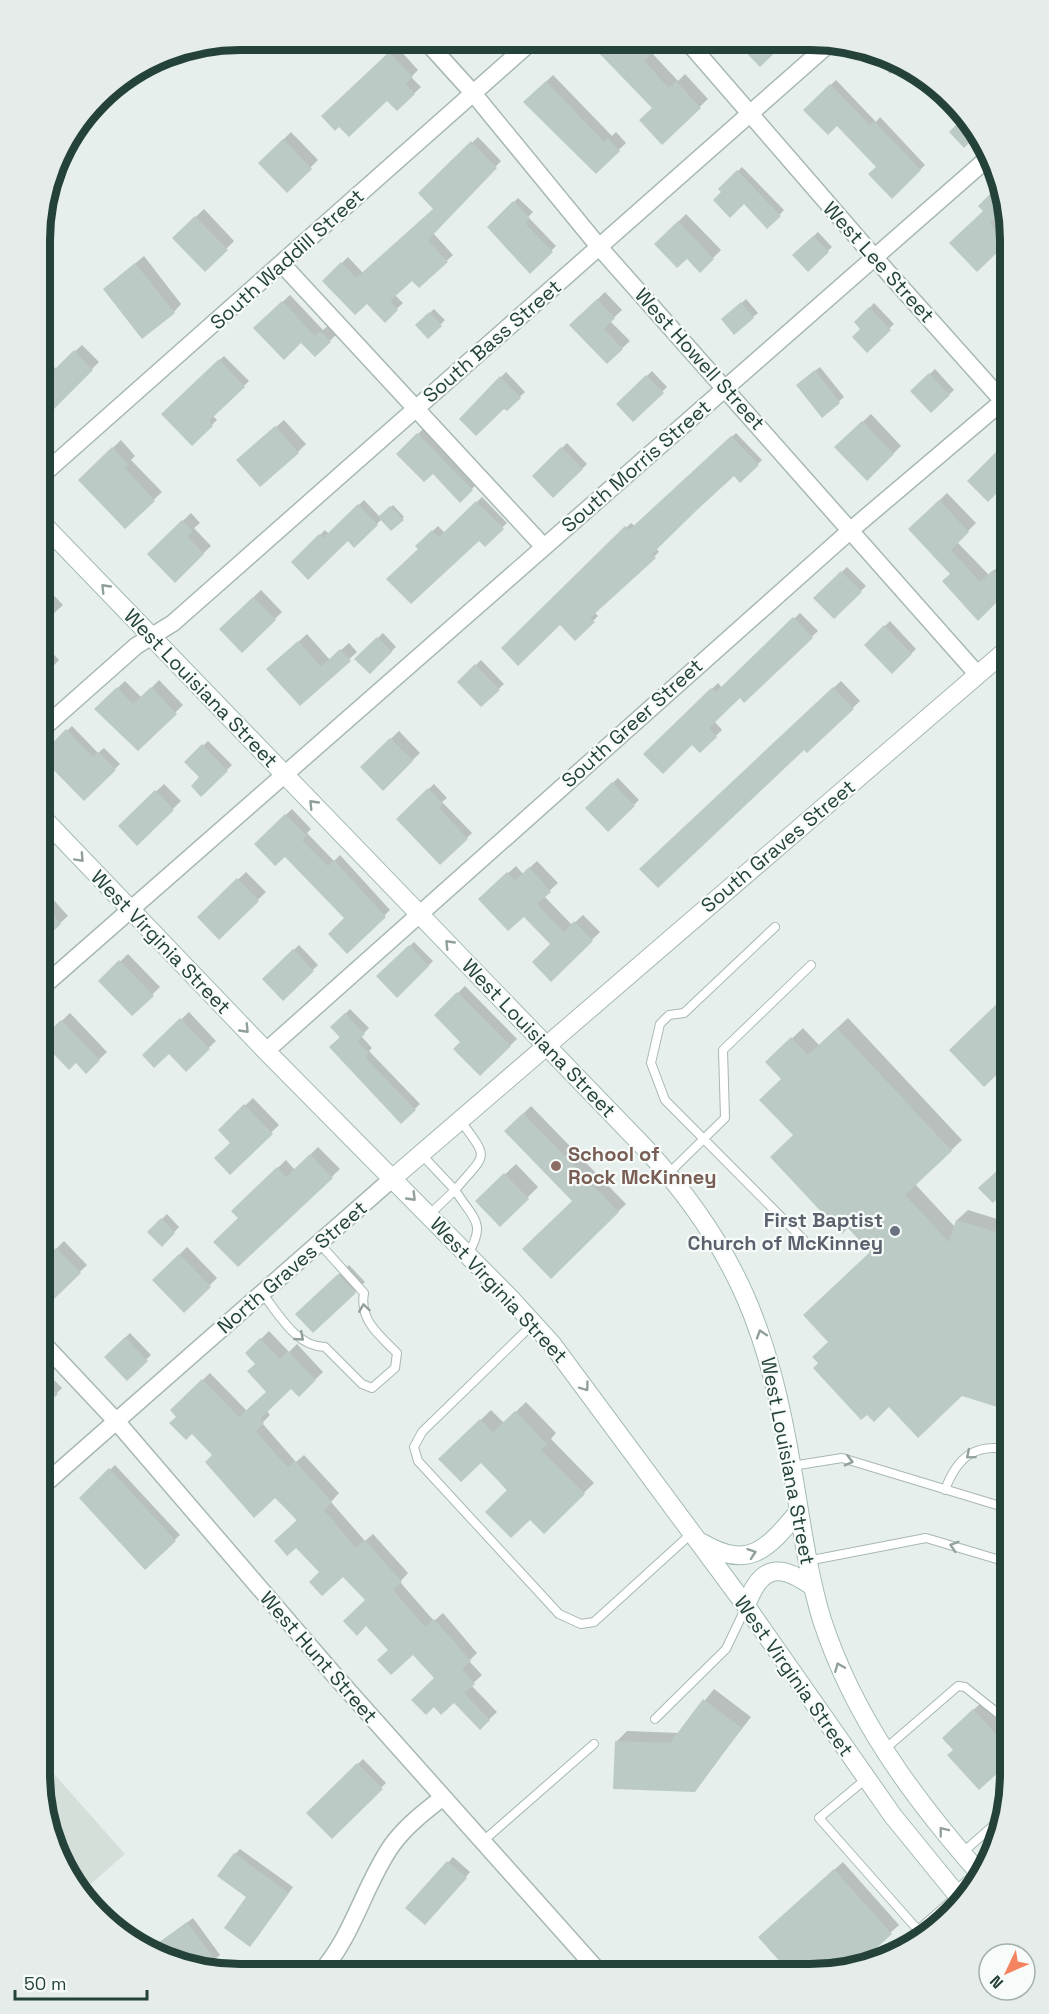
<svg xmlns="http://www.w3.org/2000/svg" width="1049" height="2014" viewBox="0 0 1049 2014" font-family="'Space Grotesk',sans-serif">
<rect width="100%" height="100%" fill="#e6efeb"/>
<path fill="#d4dfda" d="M39 1757 125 1854 84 1890 50 1839 39 1775Z"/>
<path fill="#0003" d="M331 40H356L342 52Z
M597 41 659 42 651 52 678 81 685 74 708 99 662 142 654 108Z
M397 47 418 70 411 77 421 87 397 109 387 99 339 125 323 116Z
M878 57 897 67 890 74 876 59Z
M553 75 612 136 616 132 626 143 596 172 525 102Z
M836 80 876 122 880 117 925 165 892 197 878 167 837 124 805 110Z
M291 132 318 160 287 191 260 163Z
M478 137 501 161 433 233 453 255 419 286 412 279 395 295 403 303 385 320 367 302 324 281 348 257 363 273 434 209 420 193Z
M742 167 784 210 768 227 744 202 720 189Z
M1001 186 1005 207 996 215 1008 227 1010 238 977 270 984 211 980 206Z
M518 198 533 212 528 217 556 246 530 272 489 227Z
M204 209 234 241 205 270 174 238Z
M686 214 721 250 700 271 687 257 656 244Z
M818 232 832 247 808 270 794 255Z
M144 256 181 304 174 312 105 289Z
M605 292 622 310 610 321 630 341 607 362 571 325Z
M290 295 323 330 329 325 337 334 315 355 301 341 255 328Z
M746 299 758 313 753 317 728 315Z
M874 303 894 324 867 350 862 329 856 322Z
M434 309 445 320 428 337 417 325Z
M82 345 99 362 45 416 40 412 41 364 46 358 56 369Z
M224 356 249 381 213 416 217 420 192 444 163 414Z
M820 367 844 397 822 416 803 380Z
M935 369 954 390 931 411 912 391Z
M652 371 667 387 633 420 618 404Z
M506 372 525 392 507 409 504 407 461 419Z
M871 414 901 446 867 479 836 447Z
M284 420 306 444 298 452 246 453Z
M423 429 476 485 460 500 433 472 398 454Z
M736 433 762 460 740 481 734 474 656 548 659 552 594 612 598 616 575 639 560 623 503 648 631 523 635 526Z
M121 440 135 456 131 460 162 492 125 527 80 480Z
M567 443 587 464 553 496 534 476Z
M947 493 976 523 957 542 989 575 1001 564 1010 573V589L978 618 952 574 910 529Z
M482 497 507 523 485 544 479 539 420 549 417 546 438 526 445 533Z
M364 500 380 517 393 505 404 517 391 529 382 519 354 546 348 539 293 562 325 530 329 534Z
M191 513 200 523 194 528 211 546 175 581 149 554Z
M847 567 866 586 834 617 815 598Z
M40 581 63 605 40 626Z
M261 590 282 612 242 651 221 629Z
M800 613 818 631 744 701 740 696 714 721 722 730 700 751 692 743 645 754 718 683 722 688Z
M890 621 916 649 892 672 866 645Z
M383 633 396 647 370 672 357 659Z
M307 634 330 660 349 643 357 652 300 704 276 662Z
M49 649 59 660 40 680V657Z
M481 660 504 684 481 705 459 682Z
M159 680 183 705 138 749 96 709 125 681 142 698Z
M841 681 860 701 807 751 804 748 641 869Z
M72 726 98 753 104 748 120 764 84 799 41 755Z
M399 731 420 753 383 789 362 767Z
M208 741 232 765 201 795V777L186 762Z
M618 778 639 800 608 830 587 808Z
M164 784 181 801 137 844 120 826Z
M434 784 447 798 442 802 472 833 440 863 398 819Z
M292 809 311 829 307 833 334 861 340 855 390 910 347 952 346 918 285 854 256 844Z
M537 861 558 883 544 896 572 925 583 915 600 932 551 980 552 944 524 915 488 891 516 866 523 874Z
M246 872 266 892 219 938 199 917Z
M44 889 68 916 40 941V892Z
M414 942 433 961 397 996 378 976Z
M299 945 318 965 283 998 264 979Z
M128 954 160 987 132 1014 100 981Z
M465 986 517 1039 480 1074 462 1042 436 1015Z
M350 1009 369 1028 361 1036 372 1048 369 1051 420 1104 401 1122 332 1027Z
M189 1012 216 1041 186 1069 169 1052 144 1055Z
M70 1013 107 1052 86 1072 76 1061 42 1040Z
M848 1018 962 1140 915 1184 955 1227 957 1220 968 1210 1010 1223V1409L962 1394 889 1405 820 1363 872 1252 795 1135 778 1052 803 1028 819 1045Z
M40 1087 50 1098 40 1108Z
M253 1098 279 1125 230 1172 232 1143 220 1130Z
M531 1106 626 1204 551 1277 574 1201 506 1131Z
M318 1147 340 1169 238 1265 240 1218 233 1211 286 1160 295 1170Z
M1006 1163 1010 1166V1185L980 1188Z
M516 1164 538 1187 500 1225 477 1201Z
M167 1214 179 1227 162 1245 149 1232Z
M64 1241 87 1265 52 1299 40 1286V1265Z
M187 1247 217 1278 184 1311 154 1280Z
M349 1265 365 1282 355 1292 308 1303Z
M269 1331 289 1352 297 1344 323 1372 299 1395 291 1387 267 1411 270 1415 262 1423 296 1462 304 1455 339 1493 331 1502 365 1541 373 1534 408 1573 400 1582 434 1621 443 1613 477 1653 469 1661 482 1675 471 1685 497 1712 480 1728 413 1653 389 1650 367 1599 275 1496 214 1455 172 1410 210 1373 247 1411 268 1392 256 1363 247 1353Z
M130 1333 151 1355 127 1379 106 1357Z
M39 1365 62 1388 39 1410Z
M526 1402 556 1433 551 1439 594 1483 544 1532 481 1461 441 1459 491 1410 504 1423Z
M115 1465 180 1535 145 1568 81 1498Z
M714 1689 751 1717 694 1791 616 1742 627 1731 679 1733Z
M981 1703 1010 1733V1760L955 1750 951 1730Z
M363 1759 386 1783 332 1836 308 1813Z
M240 1849 293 1887 255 1940 248 1896 235 1854Z
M453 1857 470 1872 429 1919 408 1908Z
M843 1862 899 1925 851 1968 810 1975 768 1929Z
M193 1918 220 1955 201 1970 160 1958 167 1953 165 1939Z"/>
<path fill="#bbcac4" d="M604 41 645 42 654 52 644 61 669 88 676 81 701 108 662 145 639 120 652 108 595 49Z
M736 42H786L760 67Z
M389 52 413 77 406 84 415 94 397 111 387 101 349 137 339 127 335 131 321 116Z
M546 81 604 142 608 138 620 151 596 174 523 102Z
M830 84 870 125 874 121 921 170 892 199 868 174 876 167 837 126 828 135 803 110Z
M962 119 974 138 964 148 949 132Z
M283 139 312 169 287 193 258 163Z
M471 141 497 168 428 240 448 262 419 288 412 281 390 301 398 310 385 323 367 304 355 315 322 281 341 262 356 278 433 209 418 193Z
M737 170 781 216 767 229 744 204 730 218 713 200 721 192 718 189Z
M994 190 1004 200 1005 209 990 223 1008 242 977 272 949 243 983 211 978 206Z
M513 201 530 218 525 223 553 252 530 274 487 227Z
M195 216 228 250 205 272 172 238Z
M678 221 714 259 700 273 687 259 677 268 654 244Z
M813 236 829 252 808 272 792 255Z
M135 263 175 313 142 339 103 289Z
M597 299 615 318 604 329 623 349 607 364 569 325Z
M282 301 315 336 320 331 331 342 315 357 301 343 284 360 253 328Z
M741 302 754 318 734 335 721 319Z
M869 307 891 330 867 353 852 337 860 329 854 322Z
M429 312 442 326 428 339 415 325Z
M74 350 93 370 40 423 41 366 49 375Z
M219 359 245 387 209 421 213 426 192 446 161 414Z
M815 370 840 403 822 418 796 385Z
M929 373 950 395 931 413 910 391Z
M646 375 664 393 633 422 616 404Z
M500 376 521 398 507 411 504 409 476 436 459 419Z
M862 421 894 454 867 481 834 447Z
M275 426 299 453 260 487 236 460Z
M417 433 473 490 460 503 433 474 424 482 396 454Z
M731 436 759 465 740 483 734 476 697 510 652 554 656 558 590 618 595 622 575 641 560 625 518 666 501 648 625 526 629 530Z
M1010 438V480L988 502 967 481Z
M112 447 129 465 125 468 155 501 125 529 78 480Z
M561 447 583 469 553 498 532 476Z
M939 500 969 532 951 550 980 582 993 570 1010 589 978 621 942 581 950 574 908 529Z
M476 501 504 529 485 547 479 541 411 604 386 579 418 549 415 546 432 530 439 537Z
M358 504 378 525 354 548 348 541 308 580 291 562 319 534 323 538Z
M390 506 404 520 391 531 378 517Z
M182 520 193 531 188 537 204 554 175 583 147 554Z
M841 571 862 592 834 619 813 598Z
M253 597 276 620 242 653 219 629Z
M793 617 813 638 744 703 740 698 709 728 717 737 700 753 692 745 663 774 643 754 711 688 716 692Z
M884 625 912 654 892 674 864 645Z
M377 637 392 652 370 674 354 659Z
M298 641 321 667 340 649 351 661 300 706 266 669Z
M475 664 500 690 481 707 457 682Z
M117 687 133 704 151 687 177 714 138 751 94 709Z
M833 687 854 709 807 753 804 750 658 888 639 869Z
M66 729 93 757 99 752 116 770 84 801 40 756Z
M390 738 413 761 383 791 360 767Z
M202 744 228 771 201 797 191 786 199 777 184 762Z
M612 782 635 806 608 832 585 808Z
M428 788 443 804 439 808 468 839 440 865 396 819Z
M155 790 174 810 137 846 118 826Z
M285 814 307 836 302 840 328 866 334 860 386 917 347 954 328 934 344 918 285 857 275 866 254 844Z
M529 867 551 892 537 904 564 932 574 921 593 941 551 982 532 962 550 944 524 917 508 931 478 899 507 872 515 881Z
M237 878 259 901 219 940 197 917Z
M40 900 61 924 40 943Z
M409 945 429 966 397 998 376 976Z
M293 949 314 971 283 1001 262 979Z
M119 960 154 996 132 1016 98 981Z
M1010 991V1062L984 1087 949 1050Z
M457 992 511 1046 480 1076 453 1049 460 1042 434 1015Z
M345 1013 365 1034 357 1041 369 1054 365 1057 416 1110 401 1124 329 1047 340 1037 330 1027Z
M180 1018 210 1049 186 1072 169 1054 154 1068 142 1055Z
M61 1020 100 1060 86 1074 76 1063 69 1070 40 1040Z
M837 1028 952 1151 905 1195 949 1242 956 1220 1010 1236V1411L962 1396 918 1438 889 1407 874 1422 867 1415 861 1420 813 1368 818 1363 812 1357 828 1342 803 1315 870 1252 848 1228 842 1234 770 1157 793 1135 759 1100 781 1079 765 1062 791 1037 808 1055Z
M244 1104 273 1134 230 1175 214 1158 230 1143 218 1130Z
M523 1113 619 1212 551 1279 522 1249 572 1201 504 1131Z
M310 1154 333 1178 238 1267 213 1242 238 1218 231 1211 277 1167 286 1177Z
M1001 1167 1010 1176V1187L993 1203 978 1188Z
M504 1173 529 1199 500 1227 475 1201Z
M161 1218 175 1233 162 1247 147 1232Z
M56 1248 81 1273 52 1301 40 1288V1263Z
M179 1254 211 1287 184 1313 152 1280Z
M338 1274 356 1293 313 1333 295 1314Z
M125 1337 148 1361 127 1381 104 1357Z
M260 1338 280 1359 288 1351 316 1380 299 1397 291 1389 260 1419 264 1423 256 1431 288 1468 295 1461 332 1502 324 1510 356 1548 365 1540 402 1582 393 1590 425 1627 434 1619 471 1661 462 1669 475 1684 464 1693 490 1720 480 1730 454 1703 441 1715 434 1707 426 1715 411 1700 434 1678 413 1655 391 1675 377 1660 388 1650 366 1626 357 1636 343 1621 365 1600 343 1577 322 1596 309 1582 319 1572 296 1548 287 1556 274 1541 297 1520 275 1498 254 1518 205 1462 212 1455 192 1434 186 1440 169 1423 176 1417 170 1410 202 1379 239 1417 266 1392 247 1371 255 1364 245 1353Z
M39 1375 58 1394 39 1412Z
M515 1411 547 1444 541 1450 585 1494 544 1534 530 1520 511 1538 485 1512 507 1490 481 1463 461 1482 438 1459 480 1419 493 1432Z
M109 1468 176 1541 145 1570 79 1498Z
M703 1699 742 1728 695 1792 613 1789 615 1741 670 1743Z
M973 1709 1010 1749V1762L979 1790 947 1755 953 1750 942 1738Z
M357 1763 383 1789 332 1839 306 1813Z
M234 1853 289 1893 250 1947 224 1928 246 1897 217 1876Z
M447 1861 467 1878 425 1925 405 1908Z
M834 1869 892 1934 854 1968 810 1975H792L758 1937Z
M187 1922 216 1961 203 1970 160 1958 166 1954 158 1943Z"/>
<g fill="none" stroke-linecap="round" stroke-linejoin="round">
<g stroke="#a8b8b2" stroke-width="10">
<path id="service" d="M775 927 684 1013 669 1015 660 1024 651 1063 665 1100 804 1240
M421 1154 455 1190C487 1152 490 1161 460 1120
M668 1174 725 1118 723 1050 811 965
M429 1215 455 1190C473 1219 487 1222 468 1254
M262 1293C279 1314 296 1347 325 1347L362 1384 372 1388 395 1368 397 1353C379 1335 359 1320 364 1293L319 1243
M534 1323 422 1432 414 1447 418 1461 559 1614 581 1624 594 1622 692 1533
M792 1466 842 1458 1010 1509
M945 1490C957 1457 976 1442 1010 1450
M807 1561 926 1538 1010 1563
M655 1719 726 1649 746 1607
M885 1749 958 1686 965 1687 1010 1723
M866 1779 819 1818 925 1938
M482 1842 594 1744
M962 1853 1003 1817
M918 1930 957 1896"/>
</g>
<g stroke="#a8b8b2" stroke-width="19">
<path id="minor" d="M425 40 473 93 600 248 978 675
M688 42 875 258 1009 408
M282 264 544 547
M40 477 532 41
M40 731 136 646 173 623 830 43
M40 989 988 158
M266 1051 852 529 1003 401
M39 1339 117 1422 336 1677 601 1974
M39 1489 393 1178
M319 1974C353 1937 364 1885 392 1845 406 1826 424 1812 442 1798"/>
</g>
<g stroke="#a8b8b2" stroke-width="20">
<path id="tertiary" d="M393 1178 1010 647"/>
</g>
<g stroke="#a4bbb3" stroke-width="20">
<path id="secondary" d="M40 521 646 1149C739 1251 769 1334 792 1469 801 1519 807 1571 822 1620 854 1718 913 1798 981 1875L957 1896
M40 815 266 1051 511 1299 552 1344 746 1606 893 1816 963 1902
M702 1543C750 1571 768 1548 799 1511
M746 1606C760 1566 779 1562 813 1587"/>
</g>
<use href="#service" stroke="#fff" stroke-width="8"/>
<use href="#minor" stroke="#fff" stroke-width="16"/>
<use href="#tertiary" stroke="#fff" stroke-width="18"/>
<use href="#secondary" stroke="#fff" stroke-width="18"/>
</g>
<defs><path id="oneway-chevron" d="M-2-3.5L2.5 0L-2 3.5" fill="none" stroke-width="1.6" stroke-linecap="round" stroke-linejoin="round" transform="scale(1.5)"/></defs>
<g stroke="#92a09c">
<use href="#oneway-chevron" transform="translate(105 588) rotate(-134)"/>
<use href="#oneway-chevron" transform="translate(313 804) rotate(-134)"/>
<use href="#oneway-chevron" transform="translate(80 858) rotate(47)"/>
<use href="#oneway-chevron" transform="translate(449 944) rotate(-134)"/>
<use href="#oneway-chevron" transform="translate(245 1029) rotate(46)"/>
<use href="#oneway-chevron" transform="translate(412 1197) rotate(46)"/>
<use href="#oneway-chevron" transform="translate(364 1308) rotate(-98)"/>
<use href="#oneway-chevron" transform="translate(761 1334) rotate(-108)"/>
<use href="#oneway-chevron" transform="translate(300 1337) rotate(41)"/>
<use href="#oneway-chevron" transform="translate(585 1387) rotate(54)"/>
<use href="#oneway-chevron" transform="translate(970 1455) rotate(140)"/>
<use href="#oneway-chevron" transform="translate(849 1461) rotate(14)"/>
<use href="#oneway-chevron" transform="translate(954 1546) rotate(-163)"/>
<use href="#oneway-chevron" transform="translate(752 1553) rotate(-19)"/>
<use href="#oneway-chevron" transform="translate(839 1667) rotate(-112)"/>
<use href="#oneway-chevron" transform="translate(943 1831) rotate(-128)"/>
</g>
<circle fill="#8d6e63" stroke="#f7fbf9" stroke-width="2" cx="556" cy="1166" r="6"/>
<circle fill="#6b7280" stroke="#f7fbf9" stroke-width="2" cx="895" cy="1231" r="6"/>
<g text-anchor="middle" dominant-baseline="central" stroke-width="4.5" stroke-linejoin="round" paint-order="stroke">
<g font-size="20" fill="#24423a" stroke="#f7fbf9">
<text transform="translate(287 259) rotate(-42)">South Waddill Street</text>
<text transform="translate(879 262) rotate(48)">West Lee Street</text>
<text transform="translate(492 341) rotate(-41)">South Bass Street</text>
<text transform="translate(700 359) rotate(48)">West Howell Street</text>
<text transform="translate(636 466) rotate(-41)">South Morris Street</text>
<text transform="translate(201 688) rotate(46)">West Louisiana Street</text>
<text transform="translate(632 723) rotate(-42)">South Greer Street</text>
<text transform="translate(778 846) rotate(-40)">South Graves Street</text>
<text transform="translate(161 942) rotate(46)">West Virginia Street</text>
<text transform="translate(539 1038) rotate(46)">West Louisiana Street</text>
<text transform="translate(292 1267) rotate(-41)">North Graves Street</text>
<text transform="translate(499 1290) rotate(47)">West Virginia Street</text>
<text transform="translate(788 1461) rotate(79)">West Louisiana Street</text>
<text transform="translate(319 1657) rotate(49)">West Hunt Street</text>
<text transform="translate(794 1676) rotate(55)">West Virginia Street</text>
</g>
<g font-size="20" font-weight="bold" fill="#785e54" stroke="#f7fbf9" text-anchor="start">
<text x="568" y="1154">School of<tspan x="568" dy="23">Rock McKinney</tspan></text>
</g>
<g font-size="20" font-weight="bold" fill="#5b616d" stroke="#f7fbf9" text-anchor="end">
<text x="883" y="1220">First Baptist<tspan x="883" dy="23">Church of McKinney</tspan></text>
</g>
</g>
<path d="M0 0H1049V2014H0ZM240 50H810A190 190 0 0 1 1000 240V1774A190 190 0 0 1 810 1964H240A190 190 0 0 1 50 1774V240A190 190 0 0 1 240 50Z" fill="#e6ecea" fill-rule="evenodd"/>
<path fill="none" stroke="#24423a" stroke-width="8" d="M240 50H810A190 190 0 0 1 1000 240V1774A190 190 0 0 1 810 1964H240A190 190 0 0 1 50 1774V240A190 190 0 0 1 240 50Z"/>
<g transform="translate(1007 1972) rotate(226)"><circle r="28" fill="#f7fbf9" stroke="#a3b1ad" stroke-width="1.5"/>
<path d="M0-4.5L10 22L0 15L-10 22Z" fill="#f4845f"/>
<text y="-9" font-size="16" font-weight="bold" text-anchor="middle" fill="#24423a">N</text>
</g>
<path d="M15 1990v9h132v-9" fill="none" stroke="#24423a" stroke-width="3"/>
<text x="24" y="1990" font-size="18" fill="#24423a" stroke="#f7fbf9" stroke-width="4.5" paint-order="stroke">50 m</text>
</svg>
